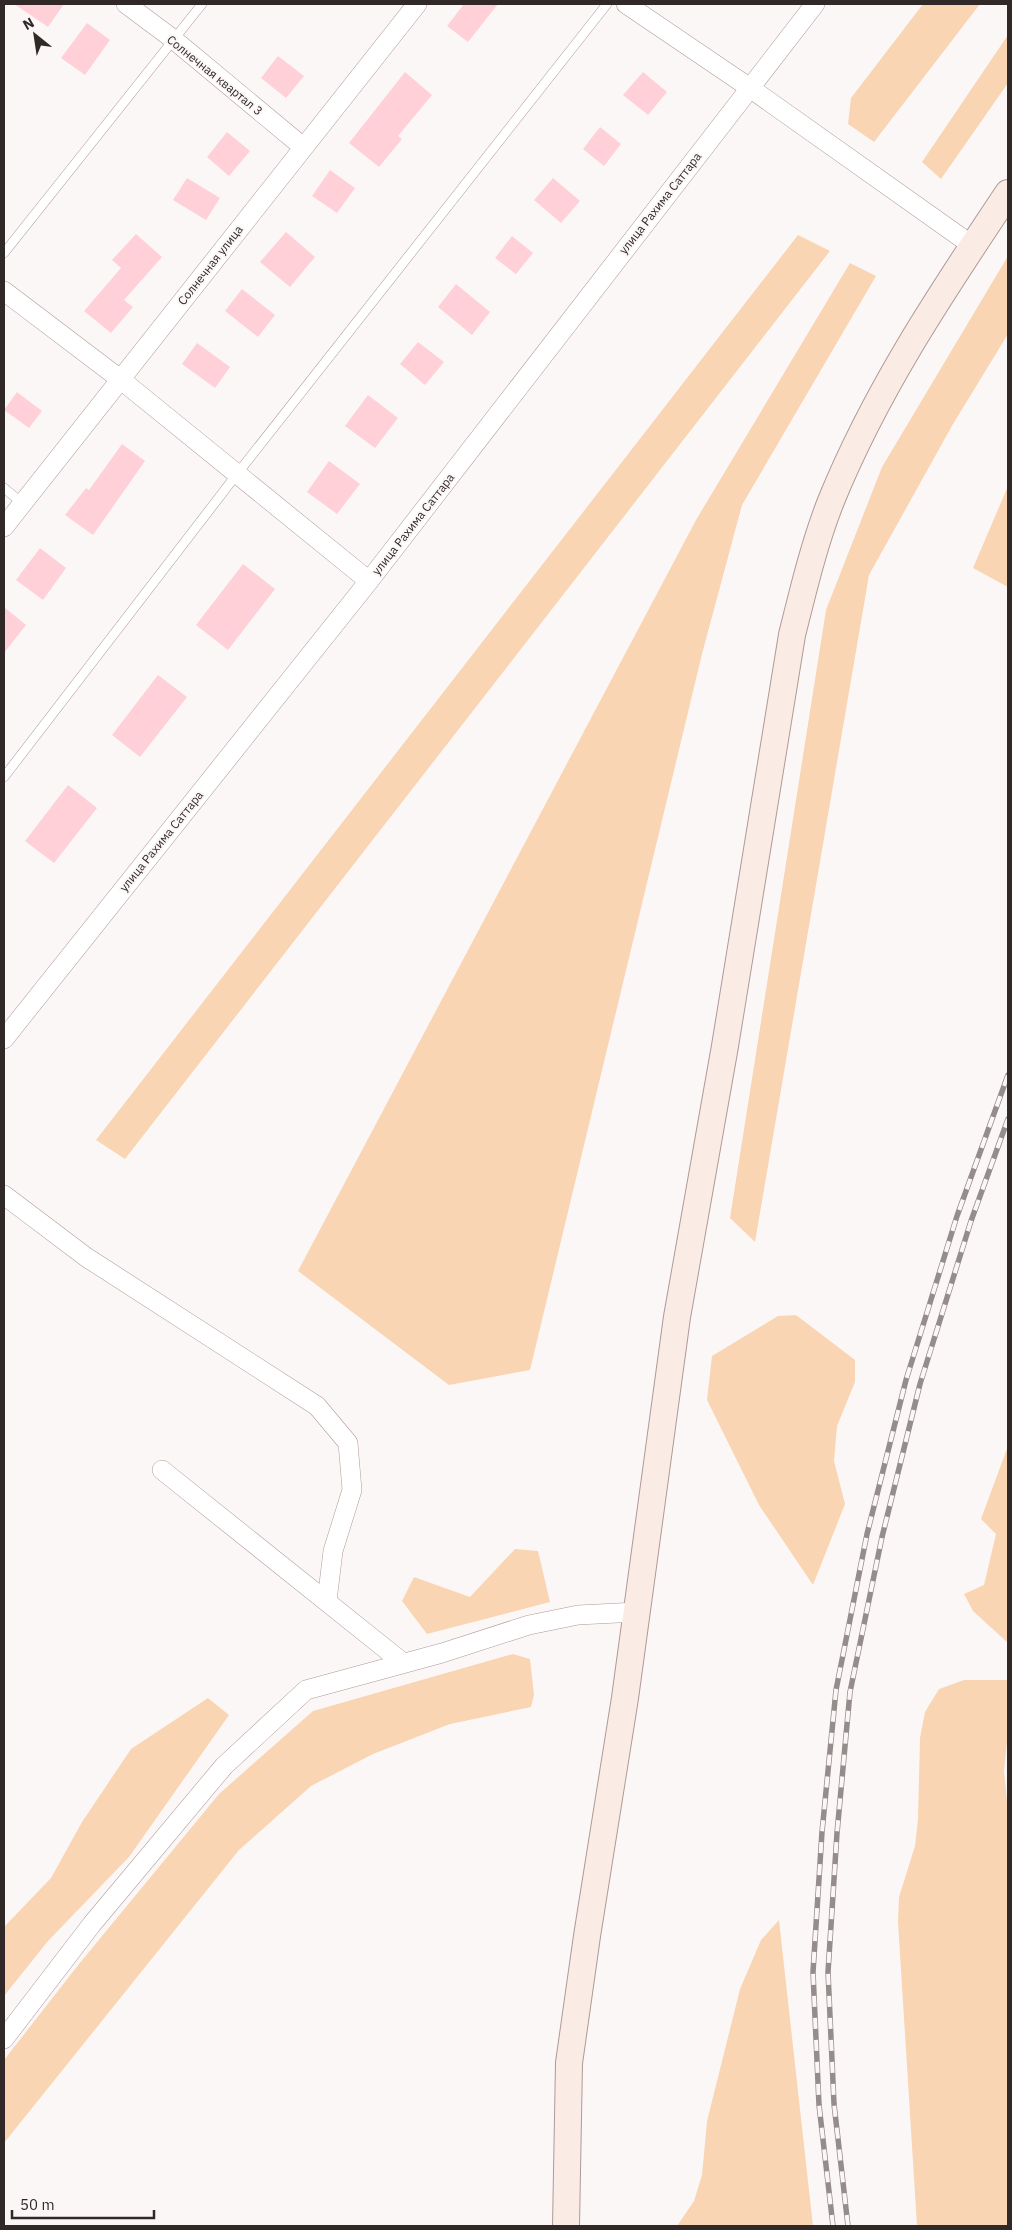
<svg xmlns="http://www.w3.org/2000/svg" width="1012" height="2230" viewBox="0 0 1012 2230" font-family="'IBM Plex Sans',sans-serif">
<rect width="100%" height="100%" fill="#fcf7f7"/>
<path fill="#f9d5b3" d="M923 4H980L874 142 848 124 851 98Z
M1008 35V83L941 179 922 162Z
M798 235 830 251 125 1159 96 1140Z
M1008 256V334L953 424 869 575 755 1242 730 1218 826 610 882 467Z
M850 263 876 276 742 505 702 654 530 1370 449 1385 298 1271 696 520Z
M1008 486V587L973 568Z
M796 1315 855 1360V1382L837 1426 834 1461 845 1504 813 1585 759 1505 707 1400 712 1356 778 1316Z
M1008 1446V1643L973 1611 964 1594 984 1585 996 1534 981 1519Z
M515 1549 538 1551 550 1602 427 1634 402 1601 414 1577 470 1597Z
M513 1654 530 1659 534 1695 531 1707 450 1724 373 1754 311 1786 239 1850 4 2143V2060L79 1964 219 1794 313 1711Z
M964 1680H1008V1732L1004 1771 1008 1811V2226H917L898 1922 899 1897 915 1846 918 1819 920 1738 925 1712 939 1689Z
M208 1698 229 1715 129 1857 48 1941 4 1996V1927L51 1878 82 1822 131 1749Z
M779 1920 813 2226H677L694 2201 702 2175 707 2121 740 1989 761 1940Z"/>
<path fill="#ffd0d8" d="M14 4H64L48 27Z
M464 4H498L468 42 447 26Z
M87 23 110 40 85 75 61 58Z
M278 56 304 76 286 98 261 78Z
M405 72 432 95 398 136 402 139 379 167 349 143Z
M643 72 667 92 648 115 623 95Z
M600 127 621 144 604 166 583 149Z
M227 132 250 151 229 176 207 157Z
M330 170 355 188 337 213 312 196Z
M187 178 220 198 206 220 173 200Z
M553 178 580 201 561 223 534 200Z
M286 232 315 257 290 287 260 262Z
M136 234 162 257 124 300 133 307 111 333 84 311 121 268 112 260Z
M512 236 533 253 516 274 495 258Z
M456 284 490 312 472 335 438 307Z
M242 289 275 315 258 337 225 311Z
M418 342 444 362 425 385 400 364Z
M197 343 230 367 215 388 182 364Z
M17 392 42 411 29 428 4 410Z
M368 395 398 418 375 448 345 426Z
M122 444 145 461 93 535 65 515 86 488 89 490Z
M329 461 360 484 337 514 307 492Z
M40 548 66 568 43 600 16 580Z
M243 564 275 589 228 650 196 625Z
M4 607 26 625 4 653Z
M158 675 187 697 140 757 112 735Z
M68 785 97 808 54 863 25 841Z"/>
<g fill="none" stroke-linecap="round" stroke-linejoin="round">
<g stroke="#ae9a97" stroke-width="10">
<path id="lane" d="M4 253 202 4
M4 488 22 503
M4 777 237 474 607 4"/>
</g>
<g stroke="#ae9a97" stroke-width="20">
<path id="street" d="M126 4 173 39 303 147
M626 4 750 88 973 246
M4 291 120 379 369 581
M4 527 417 4
M4 1039 369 581 815 4
M4 1195 86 1257 317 1406 348 1443 352 1490 333 1551 327 1601
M162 1470 402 1662
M4 2039 92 1924 224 1766 306 1690 442 1653 529 1625 578 1615 637 1612"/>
</g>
<g stroke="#ae9a97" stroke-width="28">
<path id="secondary" d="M566 2226 569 2063 587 1936 625 1698 677 1317 725 1046 792 635C803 591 814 544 831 501 876 390 942 292 1008 193"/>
</g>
<use href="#lane" stroke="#fff" stroke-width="9"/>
<use href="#street" stroke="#fff" stroke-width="19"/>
<use href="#secondary" stroke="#faebe4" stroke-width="26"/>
<g stroke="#948d8c" stroke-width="5.5">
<path id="rail" d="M833 2226 819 2105 813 1972 822 1832 836 1690 867 1534 906 1380 957 1216 1008 1075
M848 2226 834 2104 828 1972 837 1833 850 1692 882 1537 920 1384 971 1221 1008 1119"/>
</g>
<use href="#rail" stroke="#fcf7f7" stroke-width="4" stroke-dasharray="11" stroke-linecap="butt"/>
</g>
<g text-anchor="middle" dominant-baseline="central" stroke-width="4" stroke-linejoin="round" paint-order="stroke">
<g font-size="12" fill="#312928" stroke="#fcf7f7">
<text transform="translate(215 75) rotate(39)">Солнечная квартал 3</text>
<text transform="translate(660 203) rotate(-52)">улица Рахима Саттара</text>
<text transform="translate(210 265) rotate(-52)">Солнечная улица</text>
<text transform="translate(413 524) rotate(-52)">улица Рахима Саттара</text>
<text transform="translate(161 841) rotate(-51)">улица Рахима Саттара</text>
</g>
</g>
<rect width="1012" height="2230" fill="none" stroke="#312928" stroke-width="10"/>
<g transform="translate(35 35) rotate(330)" stroke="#fcf7f7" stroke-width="4" paint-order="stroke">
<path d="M0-4L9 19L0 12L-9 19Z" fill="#312928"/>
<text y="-8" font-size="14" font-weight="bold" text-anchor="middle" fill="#312928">N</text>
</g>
<path d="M12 2210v8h142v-8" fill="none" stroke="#312928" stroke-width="2.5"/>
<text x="20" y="2210" font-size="15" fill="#312928" stroke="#fcf7f7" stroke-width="4" paint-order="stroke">50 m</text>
</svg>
